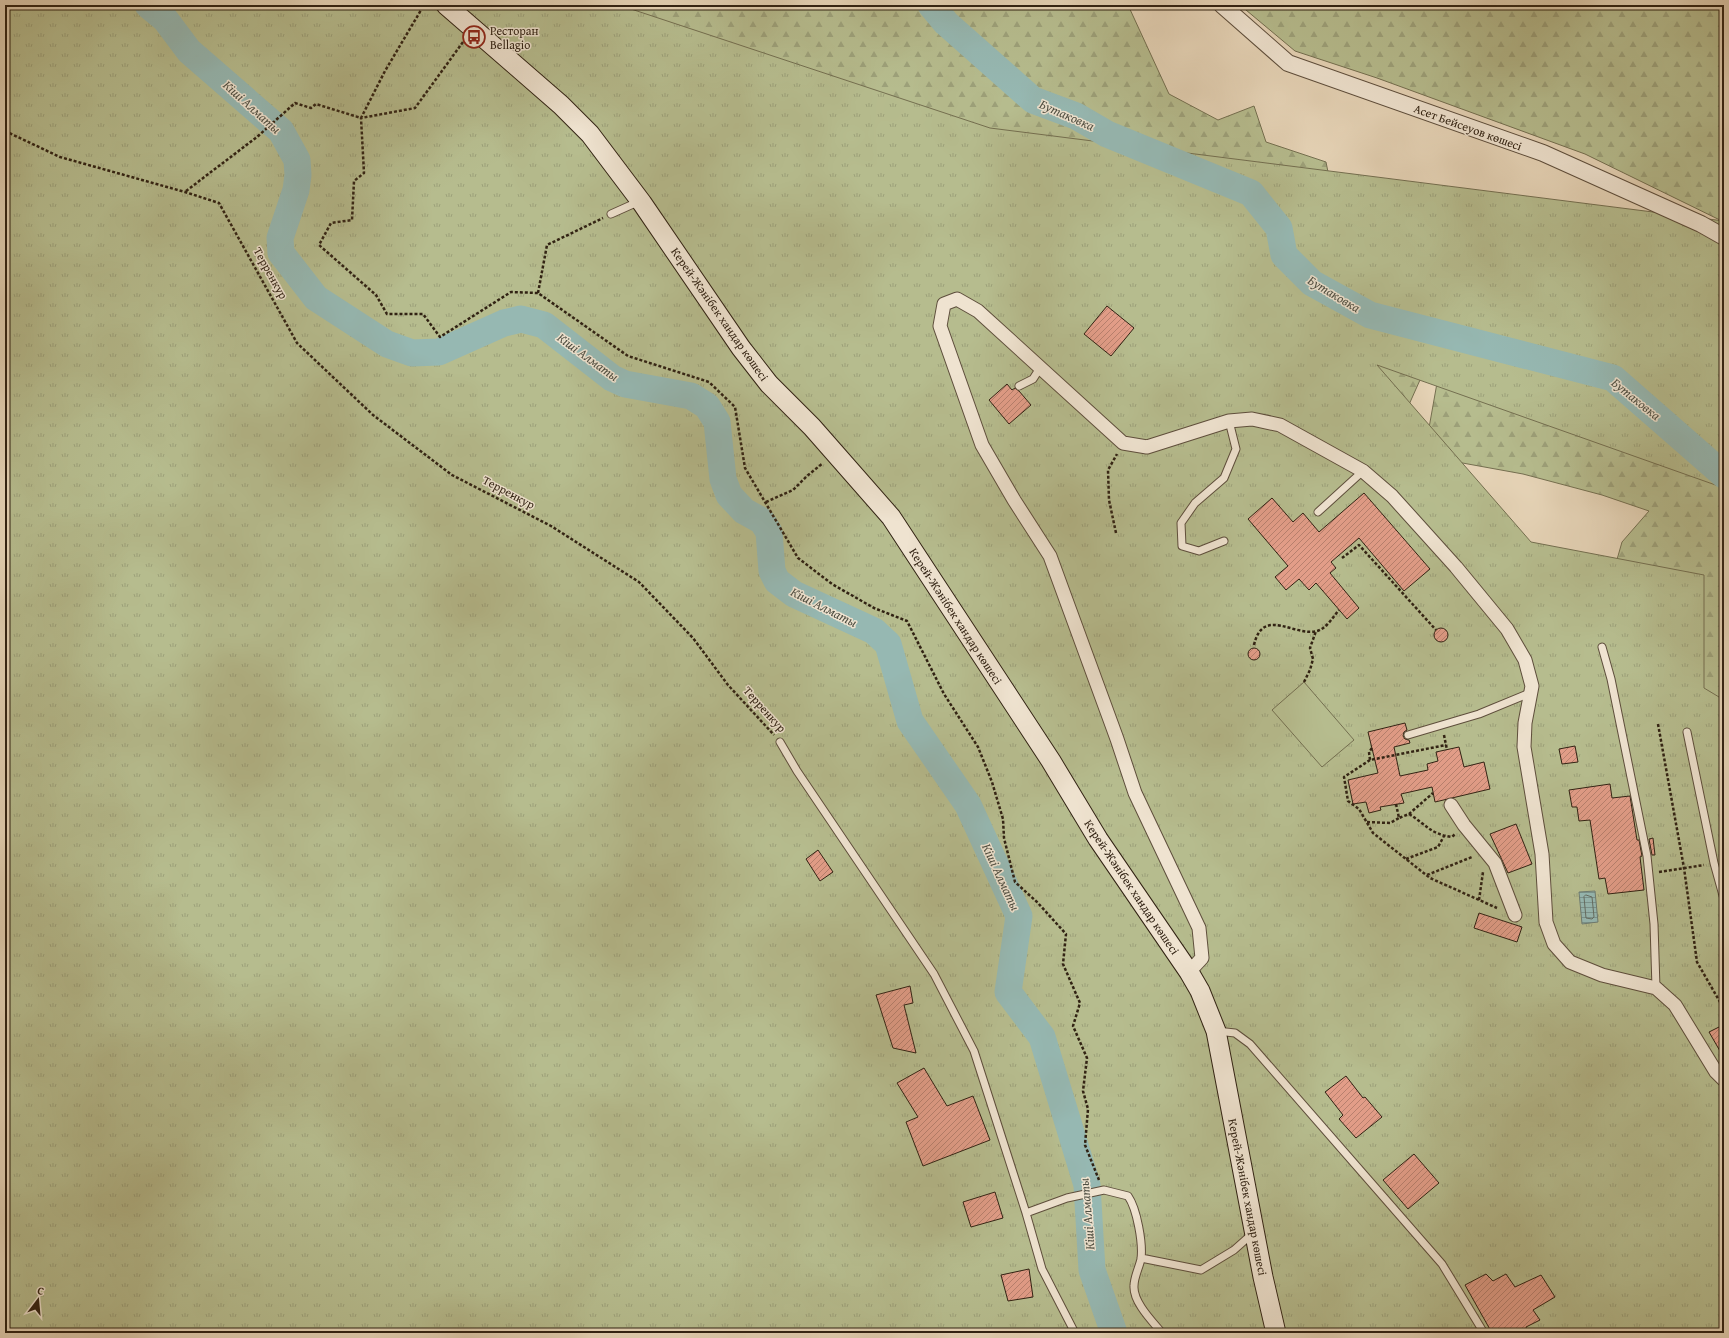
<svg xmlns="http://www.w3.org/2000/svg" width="1729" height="1338" viewBox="0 0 1729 1338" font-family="'Gentium Book Plus',serif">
<defs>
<pattern id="forest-firs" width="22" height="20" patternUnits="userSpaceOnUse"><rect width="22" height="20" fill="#b6bc8e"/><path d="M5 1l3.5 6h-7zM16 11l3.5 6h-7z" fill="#9da17a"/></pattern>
<pattern id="park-tufts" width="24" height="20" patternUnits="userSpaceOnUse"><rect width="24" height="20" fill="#b6bc8e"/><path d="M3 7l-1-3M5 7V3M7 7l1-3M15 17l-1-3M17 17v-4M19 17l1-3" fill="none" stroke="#9da17a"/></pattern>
<pattern id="water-rules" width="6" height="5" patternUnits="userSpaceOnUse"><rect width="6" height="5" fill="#96b8b2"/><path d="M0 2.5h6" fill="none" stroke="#7b9590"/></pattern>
<pattern id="building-hatch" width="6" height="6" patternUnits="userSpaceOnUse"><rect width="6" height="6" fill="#e29d88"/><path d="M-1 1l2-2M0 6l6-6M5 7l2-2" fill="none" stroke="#b8806e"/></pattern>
</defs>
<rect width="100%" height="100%" fill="#e6d4b7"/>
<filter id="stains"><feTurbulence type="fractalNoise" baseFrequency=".005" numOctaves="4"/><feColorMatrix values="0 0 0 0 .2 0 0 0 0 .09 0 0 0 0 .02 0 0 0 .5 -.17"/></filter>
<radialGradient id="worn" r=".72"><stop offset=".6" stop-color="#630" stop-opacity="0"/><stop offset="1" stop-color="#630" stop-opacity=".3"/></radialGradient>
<path fill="url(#forest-firs)" stroke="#746f50" d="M487 5H1128L1169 94 1218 120 1254 106 1266 142 1326 162 1346 262 1428 362 1391 445Z
M1240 5H1554V8L1561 5H1724V222L1585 154 1377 78 1295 51Z
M1437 383 1724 462V737L1612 577 1622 542 1649 511 1602 495 1523 474 1424 456Z"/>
<path fill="url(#park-tufts)" stroke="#746f50" d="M5 5H619L990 128 1724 221V488L1377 365 1531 542 1704 575V688L1724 700V1333H5Z"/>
<path fill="#b6bc8e" stroke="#746f50" d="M1304 682 1354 740 1322 767 1272 710Z"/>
<path fill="url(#water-rules)" stroke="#6e7c72" d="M1595 891 1598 922 1582 924 1579 892Z"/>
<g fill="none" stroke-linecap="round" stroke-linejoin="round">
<path stroke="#646d62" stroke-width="1" d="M1586 895 1592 897 1594 917 1592 919 1586 918 1584 897Z"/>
<path stroke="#96b8b2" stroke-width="27" d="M148 5 165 19 189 51 281 131 297 160 298 175 296 190 280 238 281 253 316 298 387 344 412 353 439 352 504 323 521 319 544 325 612 378 625 384 691 396 707 406 717 422 723 479 729 495 744 511 762 521 769 532 772 571 777 581 794 594 874 631 888 644 910 721 968 805 1019 916 1008 992 1042 1037 1087 1185 1092 1270 1114 1333
M931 5 946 23 1033 100 1076 116 1107 134 1251 193 1279 228 1284 255 1312 283 1370 315 1613 378 1724 475"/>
</g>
<path fill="url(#building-hatch)" stroke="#312213" d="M1107 306 1134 328 1111 356 1084 334Z
M1007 384 1012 390 1015 388 1019 391 1031 405 1009 424 989 400Z
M1364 493 1430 569 1404 591 1359 538 1331 562 1336 568 1330 573 1359 608 1347 619 1316 583 1309 590 1299 579 1286 590 1275 577 1288 566 1248 519 1272 498 1293 522 1303 513 1319 532Z
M1434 635a7 7 0 1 1 14 0a7 7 0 1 1-14 0Z
M1248 654a6 6 0 1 1 12 0a6 6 0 1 1-12 0Z
M1405 723 1407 730 1404 732 1403 736 1405 739 1409 740 1410 743 1394 747 1400 776 1428 770 1427 764 1438 761 1436 752 1459 747 1464 767 1484 762 1490 789 1435 802 1432 787 1401 794 1404 803 1380 807 1381 810 1369 813 1366 802 1353 804 1348 780 1378 773 1368 732Z
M1575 746 1578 762 1562 764 1559 749Z
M1610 784 1612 798 1630 796 1637 840H1639L1642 856 1640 857 1644 890 1608 894 1605 878 1599 879 1590 820 1579 821 1577 807H1572L1569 790Z
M1516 824 1532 864 1508 873 1490 834Z
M1653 838 1655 855H1652L1649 839Z
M818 850 833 872 820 881 806 859Z
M1479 913 1522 927 1517 942 1474 928Z
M910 986 913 1003 904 1005 916 1053 893 1048 876 995Z
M1719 1027 1724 1036V1058L1709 1032Z
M924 1068 947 1106 973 1096 990 1140 923 1166 906 1122 918 1117 897 1083Z
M1346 1076 1363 1098 1365 1097 1382 1117 1356 1138 1339 1119 1343 1115 1325 1092Z
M1414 1154 1439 1183 1408 1209 1383 1180Z
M995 1192 1003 1218 971 1227 963 1202Z
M1029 1269 1033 1297 1008 1301 1001 1275Z
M1486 1274 1493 1281 1506 1274 1515 1287 1541 1275 1555 1297 1533 1310 1540 1320 1526 1327 1528 1333H1492L1465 1285Z"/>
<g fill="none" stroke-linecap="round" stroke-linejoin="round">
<g stroke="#5e4e3c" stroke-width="9">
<path id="service" d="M611 214 640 201
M1019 386 1033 379 1040 368
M1318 512 1363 471
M1224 541 1199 551 1182 546 1181 523 1195 503 1224 478 1236 449 1229 421
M1602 647 1611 679 1647 856 1654 924 1656 988
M1687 732 1714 863 1724 899
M1408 735 1479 714 1530 693
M780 742 797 771 934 974 974 1051 1026 1213 1042 1269 1075 1333
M1217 1031 1235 1033 1250 1044 1442 1264 1484 1333
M1026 1213 1067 1198 1104 1190 1128 1196C1137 1209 1143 1243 1141 1259 1139 1268 1134 1277 1134 1286 1133 1302 1152 1321 1162 1333
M1141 1258 1201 1270 1234 1250 1252 1234"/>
</g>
<g stroke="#5e4e3c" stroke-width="15">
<path id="minor" d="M1451 805 1464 825 1495 863 1515 915
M1189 972 1202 958 1199 928 1135 793 1117 739 1050 556 1014 500 982 445 940 326 944 304 957 299 978 311 1123 443 1147 447 1229 421 1252 419 1280 425 1363 471 1392 496 1456 567 1507 629 1525 660 1532 686 1525 723 1524 747 1542 854 1546 922 1554 944 1570 962 1602 975 1656 988 1675 1005 1716 1072 1724 1080"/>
</g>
<g stroke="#5e4e3c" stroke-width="18">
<path id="tertiary" d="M1222 5 1288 63 1543 153 1701 224 1724 237"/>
</g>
<g stroke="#312213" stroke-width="21">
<path id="secondary" d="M446 5 561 105 590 134 642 203 741 348 769 384 812 427 891 517 1051 761 1098 839 1189 972 1200 991 1216 1031 1263 1277 1276 1333"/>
</g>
<path stroke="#312213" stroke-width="2.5" stroke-dasharray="3 2" stroke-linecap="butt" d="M463 42 415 108 361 118 364 173 354 181 352 220 331 223 319 245 376 295 387 314H423L440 337 511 292 538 293 628 356 709 382 735 407 745 468 798 558 832 584 874 608 907 621 944 694 978 747 992 782 1003 819 1004 838 1015 882 1037 902 1066 934 1063 964 1080 1003 1073 1026 1087 1058 1083 1091 1088 1109 1085 1145 1099 1180
M5 131 60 157 185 192 219 203 297 343 373 415 452 475 551 526 639 582 693 638 728 685 774 735
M186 191 257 137 295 103 311 108 316 104 361 118 385 71 424 5
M538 293 547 245 603 218
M766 502 793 490 807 476 823 463
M1116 533 1109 500 1108 470 1117 454
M1342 558 1359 545 1436 630
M1254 645C1263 606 1294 637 1317 631 1326 629 1333 617 1339 610
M1304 682 1310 670 1313 659 1310 648 1316 631
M1658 724 1684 868 1697 962 1724 1009
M1444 735 1447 750
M1372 748 1369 752 1370 760 1446 745
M1370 760 1344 777 1348 801 1359 809 1373 833 1430 878 1497 908
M1396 804 1399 818 1409 814 1433 793
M1409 814C1427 825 1430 834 1452 837L1455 834
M1367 822 1390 823 1399 818
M1406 859 1438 847 1444 836
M1659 872 1704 865
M1427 875 1472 857
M1479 900 1483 872"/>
<use href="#service" stroke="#efe3d0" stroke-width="7"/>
<use href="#minor" stroke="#efe3d0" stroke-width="13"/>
<use href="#tertiary" stroke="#efe3d0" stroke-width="16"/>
<use href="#secondary" stroke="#efe3d0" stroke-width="19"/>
</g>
<defs>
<g id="bus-ring" transform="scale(1.15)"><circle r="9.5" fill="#efe3d0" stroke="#8f2418" stroke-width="1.5"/><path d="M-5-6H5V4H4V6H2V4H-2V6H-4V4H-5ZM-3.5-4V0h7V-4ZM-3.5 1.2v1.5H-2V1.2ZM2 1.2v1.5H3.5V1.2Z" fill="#8f2418"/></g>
</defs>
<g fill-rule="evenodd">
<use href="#bus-ring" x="474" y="37"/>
</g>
<g text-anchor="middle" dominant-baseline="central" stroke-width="3" stroke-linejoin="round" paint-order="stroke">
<g font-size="12" fill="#312213" stroke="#efe3d0" text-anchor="start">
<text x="490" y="30">Ресторан<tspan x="490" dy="14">Bellagio</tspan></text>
</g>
<g font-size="12" fill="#312213" stroke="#efe3d0">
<text transform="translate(1468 127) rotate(20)">Асет Бейсеуов көшесі</text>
<text transform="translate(271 273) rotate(61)">Терренкур</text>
<text transform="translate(720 314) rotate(55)">Керей-Жәнібек хандар көшесі</text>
<text transform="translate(509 492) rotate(28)">Терренкур</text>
<text transform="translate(956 616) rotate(57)">Керей-Жәнібек хандар көшесі</text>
<text transform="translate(765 709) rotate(48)">Терренкур</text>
<text transform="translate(1132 887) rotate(56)">Керей-Жәнібек хандар көшесі</text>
<text transform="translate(1248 1197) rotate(79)">Керей-Жәнібек хандар көшесі</text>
</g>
<g font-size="13" font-style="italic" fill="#4f4f43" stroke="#efe3d0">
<text transform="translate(252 107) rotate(42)">Кіші Алматы</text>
<text transform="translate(1067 115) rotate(24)">Бутаковка</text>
<text transform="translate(1334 294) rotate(31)">Бутаковка</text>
<text transform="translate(588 357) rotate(36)">Кіші Алматы</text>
<text transform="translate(1636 399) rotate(39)">Бутаковка</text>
<text transform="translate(824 607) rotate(27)">Кіші Алматы</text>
<text transform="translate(1001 877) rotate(65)">Кіші Алматы</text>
<text transform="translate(1087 1214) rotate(-95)">Кіші Алматы</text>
</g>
</g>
<rect width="1729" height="1338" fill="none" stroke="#e6d4b7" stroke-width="20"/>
<rect x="6" y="6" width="1717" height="1326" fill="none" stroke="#312213" stroke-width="2"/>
<rect x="10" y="10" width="1709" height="1318" fill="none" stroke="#312213"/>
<g transform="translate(38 1300) rotate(16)" stroke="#efe3d0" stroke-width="3" paint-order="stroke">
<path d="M0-3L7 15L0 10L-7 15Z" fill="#312213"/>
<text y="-6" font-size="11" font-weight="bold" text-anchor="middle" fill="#312213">С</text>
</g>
<rect width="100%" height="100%" filter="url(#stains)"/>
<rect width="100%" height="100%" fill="url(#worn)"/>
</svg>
